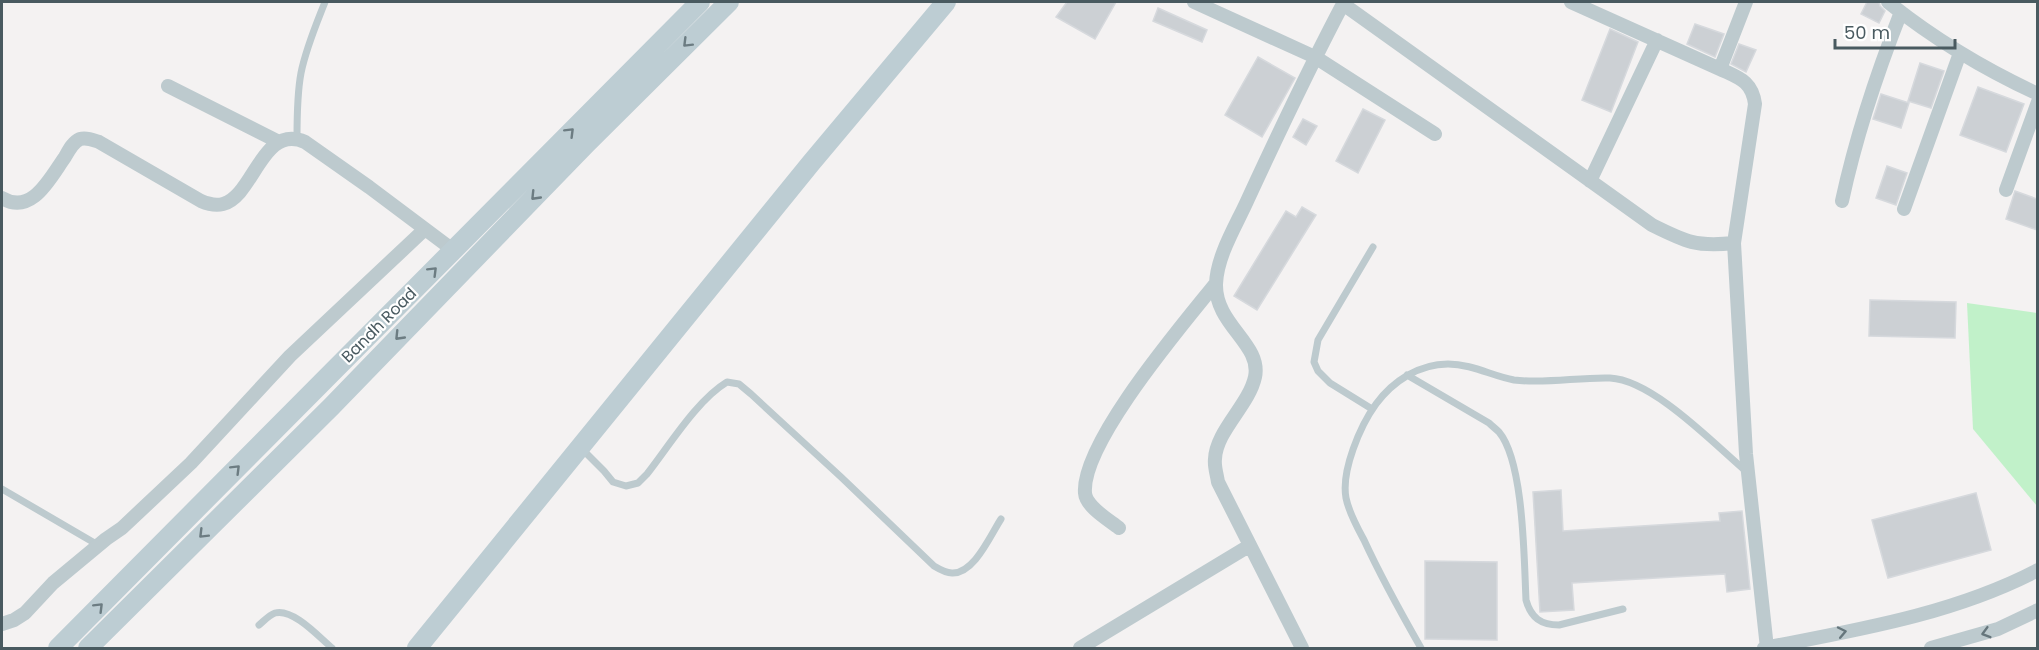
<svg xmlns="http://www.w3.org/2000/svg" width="2039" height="650" viewBox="0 0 2039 650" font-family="Poppins,sans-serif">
<rect width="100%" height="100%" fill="#f4f2f2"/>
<path fill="#c1f1c9" d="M1967 303 2037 313V506L1973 429Z"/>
<path fill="#ccd0d4" stroke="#d6d9dd" stroke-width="1.5" d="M1067 2H1116L1095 39 1056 17Z
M1867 2H1879L1880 6 1885 11 1879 23 1861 14Z
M1158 8 1207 30 1202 42 1153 21Z
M1695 24 1724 34 1715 57 1687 44Z
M1610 29 1638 42 1611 112 1582 100Z
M1739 44 1756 50 1746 72 1731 64Z
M1258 57 1295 78 1262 137 1225 115Z
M1920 63 1944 71 1931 108 1908 101Z
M1978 87 2024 104 2006 152 1960 135Z
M1881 94 1909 103 1901 128 1873 119Z
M1363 109 1385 120 1358 173 1336 161Z
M1303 119 1317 126 1306 145 1293 137Z
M1887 166 1907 173 1896 205 1876 198Z
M2015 191 2037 199V230L2006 219Z
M1302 207 1316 215 1257 310 1234 296 1286 211 1296 217Z
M1870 300 1956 302 1955 338 1869 336Z
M1561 490 1563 531 1720 521 1719 513 1742 511 1750 589 1727 592 1725 574 1572 583 1574 610 1540 612 1533 492Z
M1976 493 1991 550 1888 578 1872 520Z
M1425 561 1497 562V640L1425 639Z"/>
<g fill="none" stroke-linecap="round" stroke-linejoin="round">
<path stroke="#bdcace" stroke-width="7" d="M297 138C297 116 297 94 301 73 306 48 316 25 325 2
M1407 375 1489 423C1492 426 1496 429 1499 432 1524 462 1524 560 1526 600 1531 618 1541 625 1559 625L1623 609
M1372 409 1330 383 1318 371 1314 362 1318 340 1373 247
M582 449 604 471 613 482 626 486 638 483 647 474C669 446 697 400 727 382L739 384 751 394 841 477 934 566C939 569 946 573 952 573 974 574 990 536 1001 519
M2 489 98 545
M259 625C264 621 269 615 275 613 293 608 319 637 332 648
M1421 648C1401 613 1381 577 1364 540 1357 527 1349 513 1346 498 1341 471 1360 426 1376 404 1393 381 1419 364 1448 364 1472 364 1492 376 1514 380 1545 384 1579 377 1610 378 1653 380 1714 444 1747 472"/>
<path stroke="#bdcace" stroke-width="14" d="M1194 2 1315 57 1435 134
M1571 2 1720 69C1739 78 1752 81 1755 104L1734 243 1746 454 1767 648
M1888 2C1934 39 1984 69 2038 94
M1343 4 1652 225C1686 242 1696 247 1734 243
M1720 69 1746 2
M168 86 279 142
M1590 181 1657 40
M2006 190 2038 102
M2 198C32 216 50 178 65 157 69 150 73 142 80 139 87 137 93 140 99 142L201 201C208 204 215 206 223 204 254 196 262 123 305 142L369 187 453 250
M1842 201C1856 136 1877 73 1901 12
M1904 209 1960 53
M1119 528C1109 520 1086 507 1085 493 1081 443 1184 323 1216 283
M2 624 14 620 25 613 53 583 106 539 122 528 191 463 290 356 425 229
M1080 648 1249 546
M1302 648 1218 482C1217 475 1214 466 1215 459 1216 431 1249 405 1255 377 1262 344 1215 325 1216 284 1217 255 1237 224 1248 199 1279 132 1310 66 1344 2
M1764 648C1857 630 1954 614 2038 570
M1931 648 1998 629 2038 610"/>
<path stroke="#bdcdd3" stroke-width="20" d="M58 648 700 2
M88 648 331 407 586 144 729 2
M417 648 811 163 946 2"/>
</g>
<defs><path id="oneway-chevron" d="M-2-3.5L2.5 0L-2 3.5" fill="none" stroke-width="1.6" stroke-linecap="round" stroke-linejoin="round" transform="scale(1.5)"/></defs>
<g stroke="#6c7c82">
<use href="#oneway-chevron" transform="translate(687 43) rotate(135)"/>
<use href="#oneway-chevron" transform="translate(570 132) rotate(-45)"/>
<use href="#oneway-chevron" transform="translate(535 196) rotate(134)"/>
<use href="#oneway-chevron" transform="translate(433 271) rotate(-45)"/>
<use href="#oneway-chevron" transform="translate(399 336) rotate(134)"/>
<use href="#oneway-chevron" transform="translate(236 469) rotate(-45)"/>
<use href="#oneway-chevron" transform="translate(203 534) rotate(135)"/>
<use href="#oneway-chevron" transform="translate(99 607) rotate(-45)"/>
</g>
<g stroke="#66767c">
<use href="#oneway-chevron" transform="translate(1842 632) rotate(-12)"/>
<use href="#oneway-chevron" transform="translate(1986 633) rotate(164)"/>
</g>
<g text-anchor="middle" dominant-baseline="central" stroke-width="4.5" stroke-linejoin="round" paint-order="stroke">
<g font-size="16" fill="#495a60" stroke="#fff">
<text transform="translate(379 325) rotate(-45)">Bandh Road</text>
</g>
</g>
<rect width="2039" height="650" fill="none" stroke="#495a60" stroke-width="6"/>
<path d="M1835 39v9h120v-9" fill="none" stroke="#495a60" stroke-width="3"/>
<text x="1844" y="39" font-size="18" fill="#495a60" stroke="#ffffff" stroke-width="4.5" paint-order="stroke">50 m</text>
</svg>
